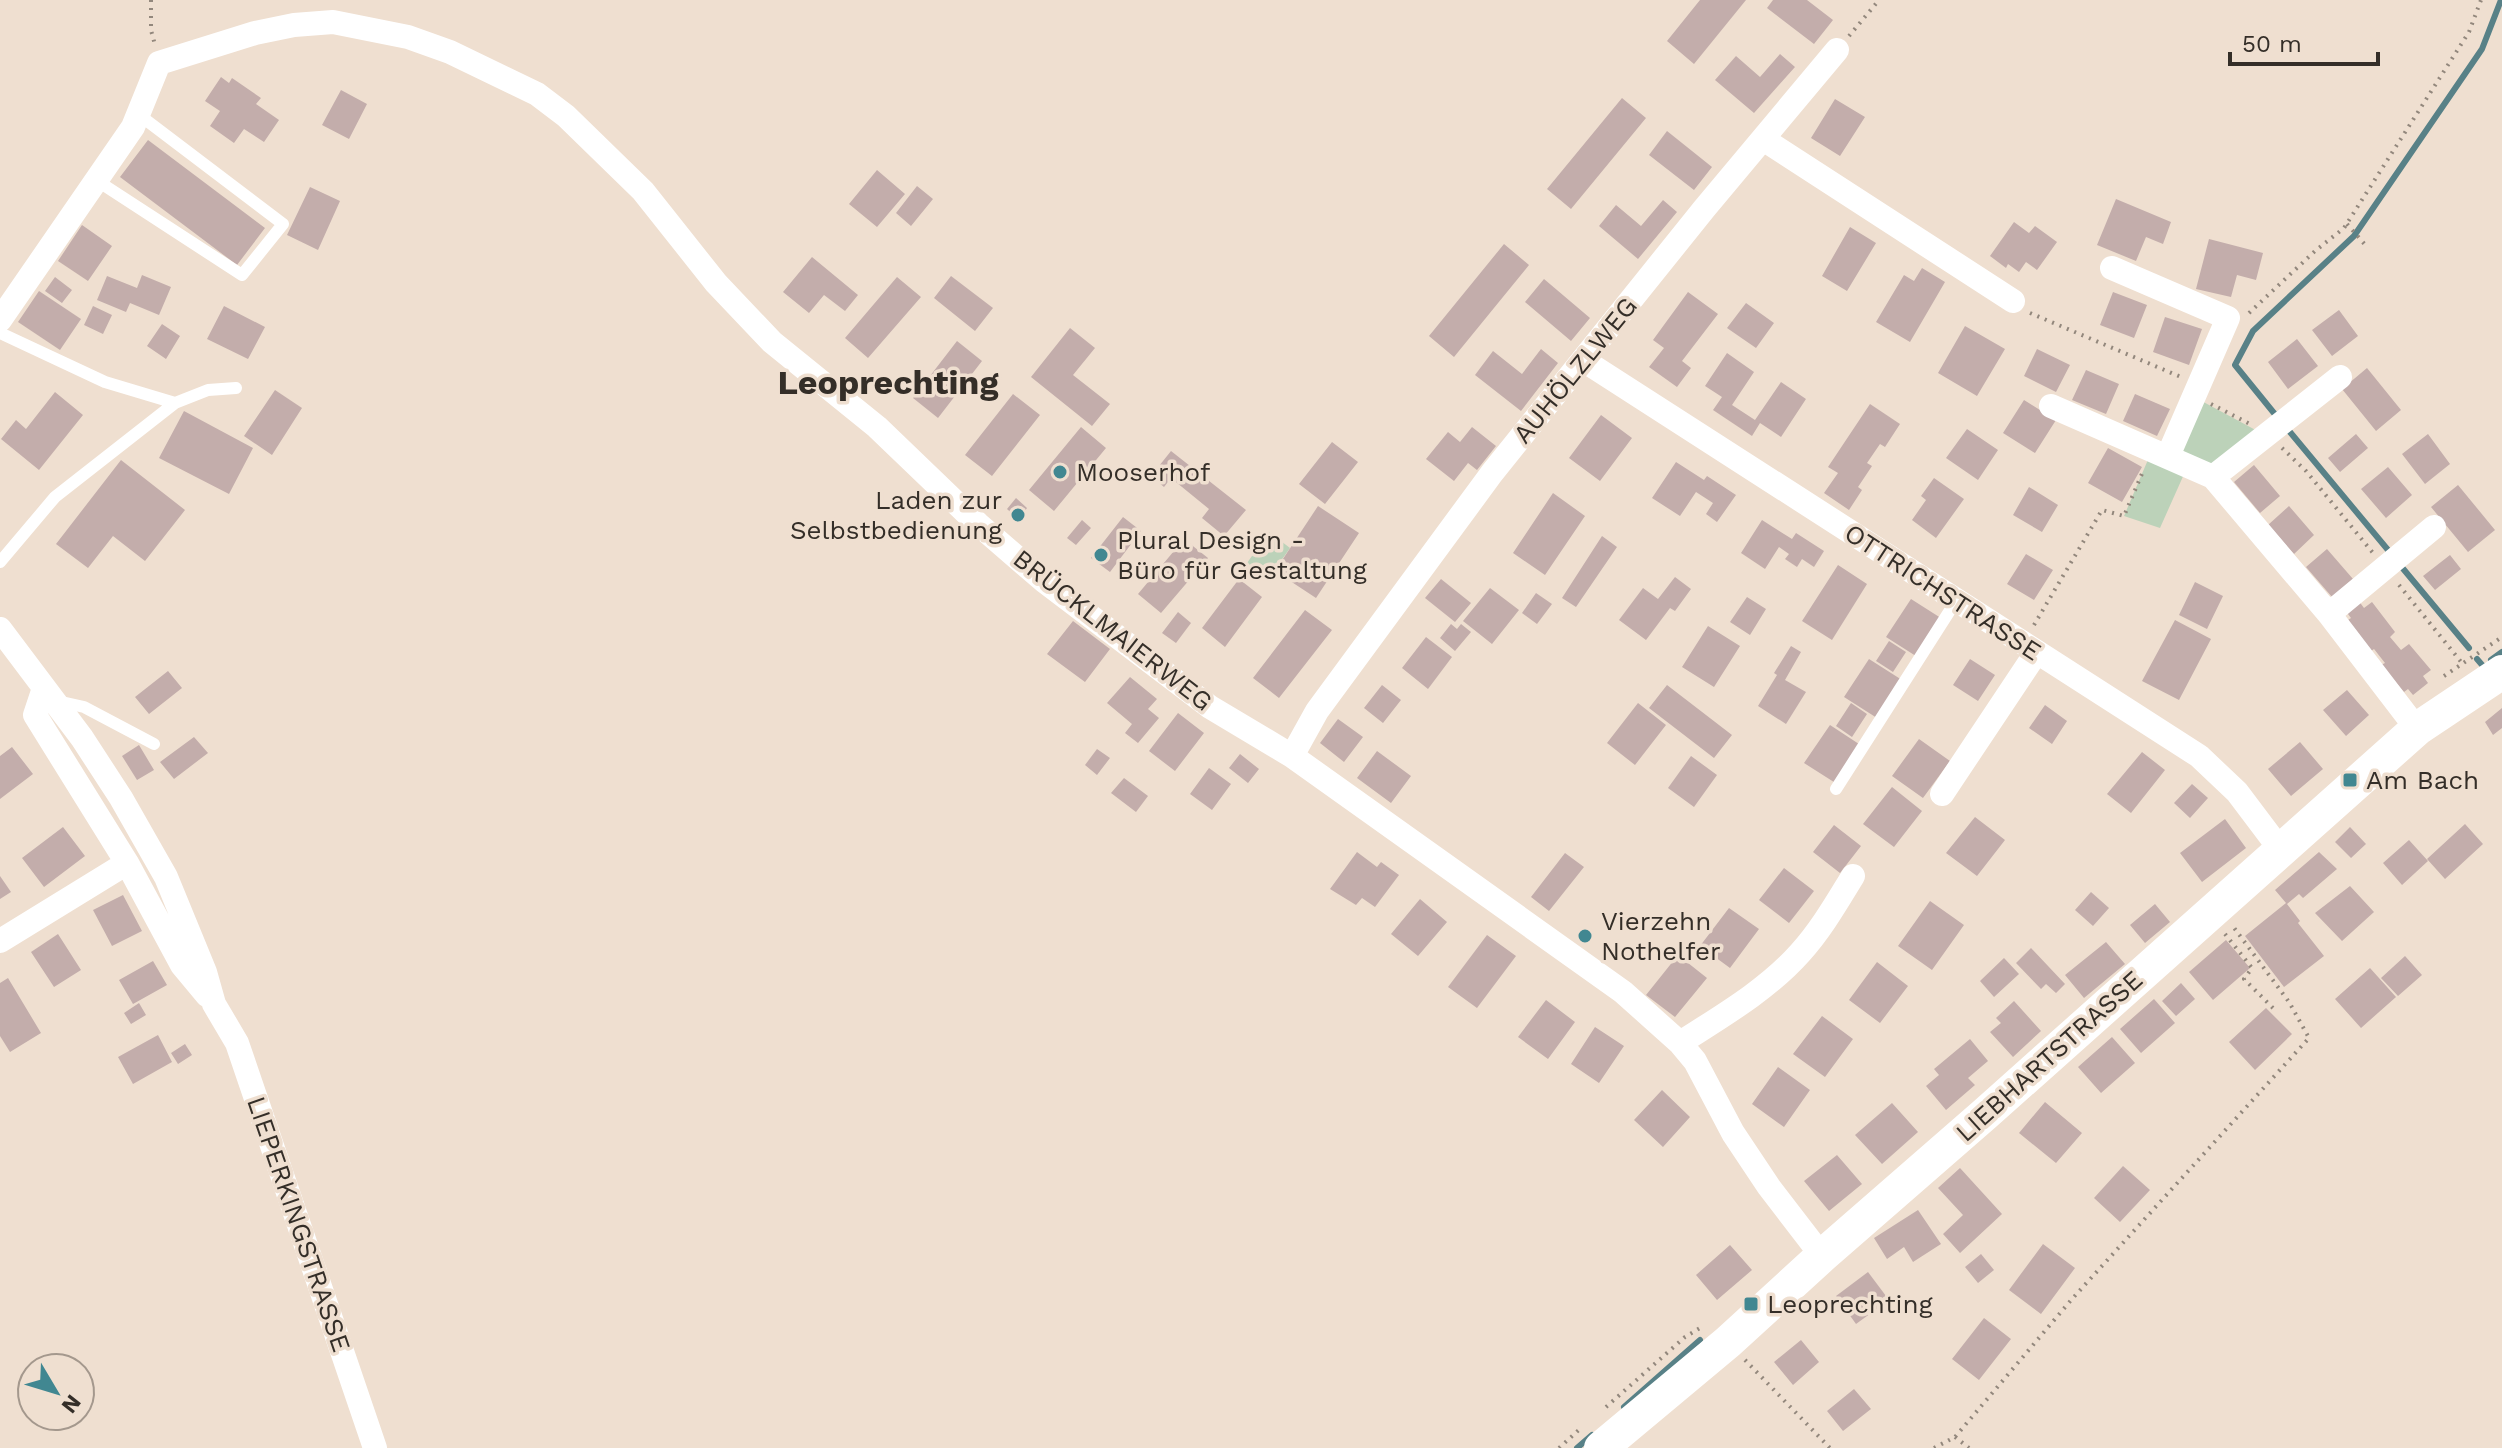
<svg xmlns="http://www.w3.org/2000/svg" width="2502" height="1448" viewBox="0 0 2502 1448" font-family="'Work Sans',sans-serif">
<rect width="100%" height="100%" fill="#efdfd0"/>
<path fill="#bcd2b9" d="M2196 398 2263 434 2212 473 2172 455Z
M2150 455 2185 472 2160 528 2124 516Z
M1269 532 1290 548 1269 578 1247 563Z"/>
<g fill="none" stroke-linecap="round" stroke-linejoin="round">
<path stroke="#588187" stroke-width="6" d="M2278 418 2235 365 2253 331 2354 236 2482 49 2501 0
M2285 426 2393 556
M2400 565 2469 648
M2477 659 2483 666
M2491 660 2502 652
M1624 1407 1700 1340
M1577 1448 1592 1435"/>
</g>
<path fill="#c3adab" d="M1700 0H1746L1694 64 1667 41Z
M1773 0H1807L1833 20 1814 44 1767 8Z
M1780 54 1795 67 1754 113 1715 80 1736 56 1760 77Z
M221 77 229 83 232 78 261 98 256 104 279 120 264 142 244 129 234 143 210 126 220 111 205 101Z
M341 90 367 104 349 139 322 125Z
M1622 98 1646 118 1571 209 1547 189Z
M1835 99 1865 117 1840 156 1811 138Z
M1667 131 1712 167 1694 190 1649 155Z
M148 140 265 228 237 265 120 177Z
M877 170 905 194 877 227 849 204Z
M917 186 933 199 911 226 896 213Z
M310 187 340 201 318 250 287 235Z
M2116 199 2171 222 2163 244 2146 237 2136 261 2097 245Z
M1663 200 1677 212 1638 259 1599 226 1616 205 1641 226Z
M2014 222 2029 233 2035 226 2057 242 2037 270 2026 262 2019 272 2008 264 2006 268 1990 256Z
M82 225 112 246 88 281 58 261Z
M1850 227 1876 243 1847 291 1822 276Z
M2209 239 2263 253 2256 280 2237 275 2231 297 2196 289Z
M1504 244 1529 265 1454 357 1429 336Z
M812 257 858 295 845 311 824 295 809 313 783 292Z
M1922 268 1945 282 1910 342 1876 322 1904 275 1914 281Z
M142 275 171 287 159 315 130 303 126 312 97 300 107 276 137 288Z
M951 276 993 308 975 331 934 298Z
M55 277 72 290 62 303 45 291Z
M897 277 921 297 868 358 845 338Z
M1544 279 1590 318 1571 341 1525 302Z
M39 291 81 319 60 350 18 322Z
M1688 292 1718 314 1682 361 1691 368 1677 387 1649 367 1664 348 1653 340Z
M2113 292 2147 305 2134 338 2100 325Z
M1746 303 1774 323 1756 348 1727 328Z
M93 306 112 315 103 334 84 325Z
M224 306 265 327 248 359 207 339Z
M2339 310 2358 336 2332 356 2312 330Z
M2165 317 2202 329 2189 365 2153 352Z
M162 324 180 336 166 359 147 346Z
M1965 326 2005 349 1977 396 1938 373Z
M1070 328 1095 348 1073 375 1110 404 1092 426 1031 377Z
M2297 339 2318 366 2288 389 2268 362Z
M957 341 982 361 938 418 913 398Z
M1541 349 1558 363 1521 411 1475 375 1493 351 1522 374Z
M2037 349 2070 365 2056 392 2024 376Z
M1727 353 1754 372 1732 405 1755 420 1781 382 1806 399 1781 437 1760 423 1752 436 1713 410 1722 397 1705 386Z
M2367 368 2401 410 2376 431 2342 389Z
M2086 370 2119 384 2106 414 2072 400Z
M275 390 302 408 272 455 244 436Z
M55 392 83 415 39 470 1 439 16 420 26 429Z
M1013 394 1040 415 992 476 965 455Z
M2135 394 2170 409 2157 436 2123 421Z
M2024 400 2056 420 2035 453 2003 433Z
M1870 404 1900 424 1885 447 1880 444 1867 463 1872 466 1858 487 1862 490 1849 510 1824 493 1838 473 1828 467Z
M184 411 253 448 229 494 159 458Z
M1601 415 1632 438 1600 481 1569 458Z
M1081 427 1106 448 1054 511 1029 490Z
M1472 427 1496 446 1477 470 1468 463 1454 481 1426 459 1448 432 1460 442Z
M1967 429 1998 450 1978 480 1946 458Z
M2356 434 2368 448 2340 472 2328 458Z
M2428 434 2450 464 2425 484 2402 454Z
M1332 442 1358 462 1325 504 1299 484Z
M2108 448 2142 467 2122 502 2088 483Z
M1171 451 1246 510 1224 536 1202 518 1209 509 1171 478 1164 487 1151 476Z
M121 460 185 510 145 561 113 536 88 568 56 544Z
M1676 462 1704 480 1707 476 1736 495 1717 522 1706 514 1713 503 1696 492 1680 516 1652 498Z
M2254 465 2280 496 2260 513 2234 482Z
M2388 467 2412 495 2386 518 2361 489Z
M1934 478 1964 499 1936 538 1912 520 1926 500 1921 496Z
M2458 485 2495 530 2468 552 2431 507Z
M2029 487 2058 505 2042 532 2013 515Z
M1553 493 1585 516 1545 575 1513 553Z
M1016 498 1027 508 1019 520 1007 509Z
M1318 506 1359 533 1316 598 1275 571Z
M2289 506 2314 535 2294 554 2268 525Z
M1123 517 1141 531 1110 572 1091 558Z
M1082 520 1091 528 1076 545 1067 538Z
M1762 520 1792 539 1796 533 1824 551 1814 567 1802 559 1797 567 1785 559 1789 554 1779 547 1765 569 1741 553Z
M1602 536 1617 547 1576 607 1562 598Z
M1184 539 1208 558 1161 613 1138 594Z
M2327 549 2353 579 2332 597 2306 567Z
M2026 554 2053 570 2034 600 2007 584Z
M2450 555 2461 569 2435 590 2423 576Z
M1838 565 1867 584 1832 640 1802 621Z
M1675 577 1691 589 1675 611 1670 608 1646 640 1619 620 1643 588 1658 599Z
M1239 579 1262 597 1225 647 1202 628Z
M1441 579 1471 603 1455 622 1425 598Z
M2195 582 2223 596 2207 629 2179 615Z
M1490 588 1519 610 1492 644 1463 621Z
M1536 593 1552 604 1537 624 1522 613Z
M1747 597 1766 609 1750 635 1730 622Z
M1911 599 1944 620 1919 658 1886 637Z
M2358 600 2364 608 2372 602 2395 632 2390 637 2401 650 2409 644 2431 670 2423 676 2428 683 2413 695 2408 689 2404 692 2381 665 2385 663 2374 649 2371 651 2348 620 2351 618 2345 610Z
M1305 610 1332 630 1279 698 1253 678Z
M1178 612 1191 623 1176 643 1162 633Z
M2175 620 2211 639 2179 700 2142 681Z
M1073 621 1110 649 1085 682 1047 654Z
M1451 624 1457 629 1461 624 1471 632 1455 651 1440 638Z
M1708 626 1740 646 1714 687 1682 667Z
M1426 637 1452 657 1428 689 1402 668Z
M1889 641 1906 652 1893 672 1876 661Z
M1791 646 1801 652 1785 680 1806 692 1786 724 1758 706 1777 675 1774 673Z
M1869 659 1902 680 1877 718 1844 697Z
M1970 659 1995 675 1978 701 1953 685Z
M168 671 182 688 149 714 135 697Z
M1130 677 1157 699 1148 709 1159 718 1138 743 1125 733 1132 724 1107 703Z
M1382 685 1401 700 1383 723 1364 708Z
M1667 685 1732 735 1714 758 1649 708Z
M2347 690 2369 715 2346 736 2323 710Z
M1638 703 1666 725 1635 765 1607 743Z
M1851 703 1867 714 1852 737 1836 726Z
M2045 705 2067 721 2052 744 2029 728Z
M2502 708V728L2493 735 2485 722Z
M1178 713 1204 733 1175 771 1149 751Z
M1338 719 1363 737 1344 762 1320 743Z
M1830 725 1862 746 1837 784 1804 763Z
M194 737 208 753 174 779 160 762Z
M1919 739 1950 761 1923 798 1892 776Z
M2300 742 2323 769 2291 796 2268 769Z
M139 745 154 770 137 780 122 756Z
M12 747 33 774 0 799V756Z
M1097 749 1110 758 1097 775 1085 765Z
M1377 751 1411 776 1391 803 1357 778Z
M2142 752 2165 770 2131 813 2107 794Z
M1240 754 1259 769 1248 783 1229 768Z
M1691 756 1717 775 1694 807 1668 788Z
M1209 768 1231 784 1212 810 1190 794Z
M1124 778 1148 796 1136 812 1111 793Z
M2192 784 2208 798 2190 818 2174 803Z
M1892 787 1922 811 1894 847 1863 824Z
M1975 817 2005 840 1977 876 1946 853Z
M2225 819 2246 848 2202 882 2180 853Z
M2465 824 2483 844 2445 879 2427 859Z
M1834 825 1861 846 1840 873 1813 852Z
M63 827 85 856 44 887 22 858Z
M2350 827 2366 844 2351 858 2335 842Z
M2409 840 2428 861 2402 885 2383 863Z
M1357 852 1377 867 1381 862 1399 875 1375 907 1362 898 1356 905 1330 889Z
M2319 852 2337 869 2303 898 2299 894 2287 904 2300 921 2298 923 2324 956 2284 987 2245 936 2286 903 2275 890Z
M1565 853 1584 867 1549 911 1531 897Z
M1784 868 1814 891 1789 923 1759 900Z
M0 876 11 892 0 899Z
M2350 886 2374 912 2342 941 2315 913Z
M2091 892 2109 908 2093 926 2075 910Z
M123 895 142 931 112 946 93 910Z
M1420 899 1447 922 1418 956 1391 934Z
M1930 901 1964 925 1932 970 1898 946Z
M2155 904 2170 922 2145 943 2130 925Z
M1729 908 1759 929 1730 968 1700 946Z
M1586 927 1594 934 1584 945 1576 938Z
M58 934 81 970 54 987 31 952Z
M1487 935 1516 956 1477 1008 1448 987Z
M2226 940 2250 968 2213 1000 2189 972Z
M2106 942 2125 964 2084 998 2065 975Z
M2031 948 2065 984 2056 993 2046 984 2041 989 2016 963Z
M1678 955 1707 978 1675 1017 1646 995Z
M2405 956 2422 975 2398 996 2381 978Z
M2004 958 2019 974 1994 997 1980 981Z
M153 961 167 985 133 1004 119 980Z
M1877 962 1908 986 1880 1023 1849 1000Z
M2370 968 2396 997 2361 1028 2335 999Z
M8 978 41 1033 10 1052 0 1036V983Z
M2181 983 2195 999 2176 1016 2162 1001Z
M2154 999 2175 1023 2141 1053 2120 1029Z
M1546 1000 1575 1022 1548 1059 1518 1037Z
M2014 1001 2041 1031 2013 1057 1990 1032 2001 1023 1996 1018Z
M139 1003 146 1015 131 1024 124 1013Z
M2266 1008 2292 1034 2255 1070 2229 1042Z
M1822 1016 1853 1039 1825 1077 1793 1054Z
M1595 1027 1624 1046 1599 1083 1571 1064Z
M158 1035 172 1062 133 1084 118 1057Z
M2112 1037 2135 1063 2101 1093 2078 1067Z
M1970 1039 1988 1061 1968 1078 1975 1085 1946 1110 1926 1086 1939 1075 1934 1069Z
M185 1044 192 1055 178 1064 171 1053Z
M1778 1067 1810 1090 1784 1127 1752 1104Z
M1662 1090 1690 1117 1663 1147 1634 1120Z
M2045 1102 2082 1133 2056 1163 2019 1133Z
M1892 1103 1918 1132 1882 1164 1855 1135Z
M1837 1155 1862 1184 1829 1211 1804 1181Z
M2123 1166 2150 1190 2120 1222 2094 1198Z
M1960 1168 2002 1214 1960 1253 1943 1234 1963 1215 1938 1188Z
M1918 1210 1941 1244 1913 1262 1904 1247 1887 1259 1874 1238Z
M2043 1244 2075 1268 2041 1314 2009 1290Z
M1730 1245 1752 1270 1717 1300 1696 1275Z
M1981 1254 1994 1270 1978 1283 1965 1267Z
M1868 1272 1889 1300 1856 1324 1836 1296Z
M1984 1318 2011 1339 1979 1380 1952 1359Z
M1801 1340 1819 1362 1793 1385 1774 1362Z
M1854 1389 1871 1409 1843 1431 1827 1411Z"/>
<g fill="none" stroke-linecap="round" stroke-linejoin="round">
<path stroke="#92877c" stroke-width="4" stroke-dasharray="2 6" stroke-linecap="butt" d="M151 0V30L155 45
M1849 36 1879 0
M2347 224 2368 248
M2030 313 2181 377
M2249 313 2315 251 2344 228 2469 32 2481 0
M2211 404 2250 424
M2282 448 2306 471 2373 553
M2399 585 2462 663
M2034 625 2102 510 2124 516 2144 469
M2444 676 2502 637
M2225 934 2252 968 2244 979 2276 1011
M1745 1360 1830 1448
M1606 1407 1685 1337 1700 1328
M1955 1437 1969 1448
M1559 1448 1581 1428
M1934 1448 1955 1437 2072 1299 2309 1038 2289 1002 2232 925"/>
<path stroke="#fff" stroke-width="12" d="M96 180 242 275 283 224 138 114
M0 333 105 382 175 403
M0 562 55 497 175 403 208 390 236 388
M57 701 84 707 154 744
M1836 789 1956 601"/>
<path stroke="#fff" stroke-width="24" d="M1763 139 2013 301
M2112 268 2228 318 2168 456
M0 320 133 127 159 63 255 33 294 25 333 22 408 37 450 52 537 94 566 116 643 191 716 283 772 342 877 427 978 524 1044 581 1210 707 1292 756 1623 992 1680 1043 1695 1061 1733 1133 1769 1187 1822 1256
M1583 360 2199 756 2237 792 2280 849
M2051 406 2213 477 2329 614 2417 729
M2213 477 2340 377
M2329 614 2434 527
M0 629 82 738 121 798 166 877 205 972 214 1004 237 1043 375 1448
M44 688 35 715 127 863 182 965 207 995
M1292 756 1317 711 1492 473 1704 209 1837 50
M1942 794 2036 653
M0 941 127 863
M1680 1043C1722 1016 1767 990 1800 953 1821 930 1837 902 1853 876"/>
<path stroke="#fff" stroke-width="34" d="M1601 1448 1728 1342 1822 1256 1985 1114 2417 729 2502 672"/>
</g>
<g fill="#418791" stroke="#efdfd0" stroke-width="3">
<circle cx="1060" cy="472" r="8"/>
<circle cx="1018" cy="515" r="8"/>
<circle cx="1101" cy="555" r="8"/>
<rect x="2342" y="772" width="16" height="16" rx="4"/>
<circle cx="1585" cy="936" r="8"/>
<rect x="1743" y="1296" width="16" height="16" rx="4"/>
</g>
<g text-anchor="middle" dominant-baseline="central" stroke-width="7" stroke-linejoin="round" paint-order="stroke">
<g font-size="26" fill="#342e28" stroke="#efdfd0">
<text transform="translate(1575 370) rotate(-51)">AUHÖLZLWEG</text>
<text transform="translate(1943 592) rotate(33)">OTTRICHSTRASSE</text>
<text transform="translate(1113 630) rotate(38)">BRÜCKLMAIERWEG</text>
<text transform="translate(2049 1056) rotate(-42)">LIEBHARTSTRASSE</text>
<text transform="translate(299 1224) rotate(71)">LIEPERKINGSTRASSE</text>
</g>
<g font-size="26" fill="#342e28" stroke="#efdfd0" text-anchor="start">
<text x="1076" y="472">Mooserhof</text>
<text x="1002" y="500" text-anchor="end">Laden zur<tspan x="1002" dy="30">Selbstbedienung</tspan></text>
<text x="1117" y="540">Plural Design -<tspan x="1117" dy="30">Büro für Gestaltung</tspan></text>
<text x="2366" y="780">Am Bach</text>
<text x="1601" y="921">Vierzehn<tspan x="1601" dy="30">Nothelfer</tspan></text>
<text x="1767" y="1304">Leoprechting</text>
</g>
<g font-size="34" font-weight="bold" fill="#342e28" stroke="#efdfd0">
<text x="888" y="382">Leoprechting</text>
</g>
</g>
<g transform="translate(56 1392) rotate(128)"><circle r="38" fill="#efdfd0" stroke="#a4988d" stroke-width="2"/>
<path d="M0-6L14 30L0 20L-14 30Z" fill="#418791"/>
<text y="-12" font-size="22" font-weight="bold" text-anchor="middle" fill="#342e28">N</text>
</g>
<path d="M2230 52v12h148v-12" fill="none" stroke="#342e28" stroke-width="4"/>
<text x="2242" y="52" font-size="24" fill="#342e28" stroke="#efdfd0" stroke-width="6" paint-order="stroke">50 m</text>
</svg>
